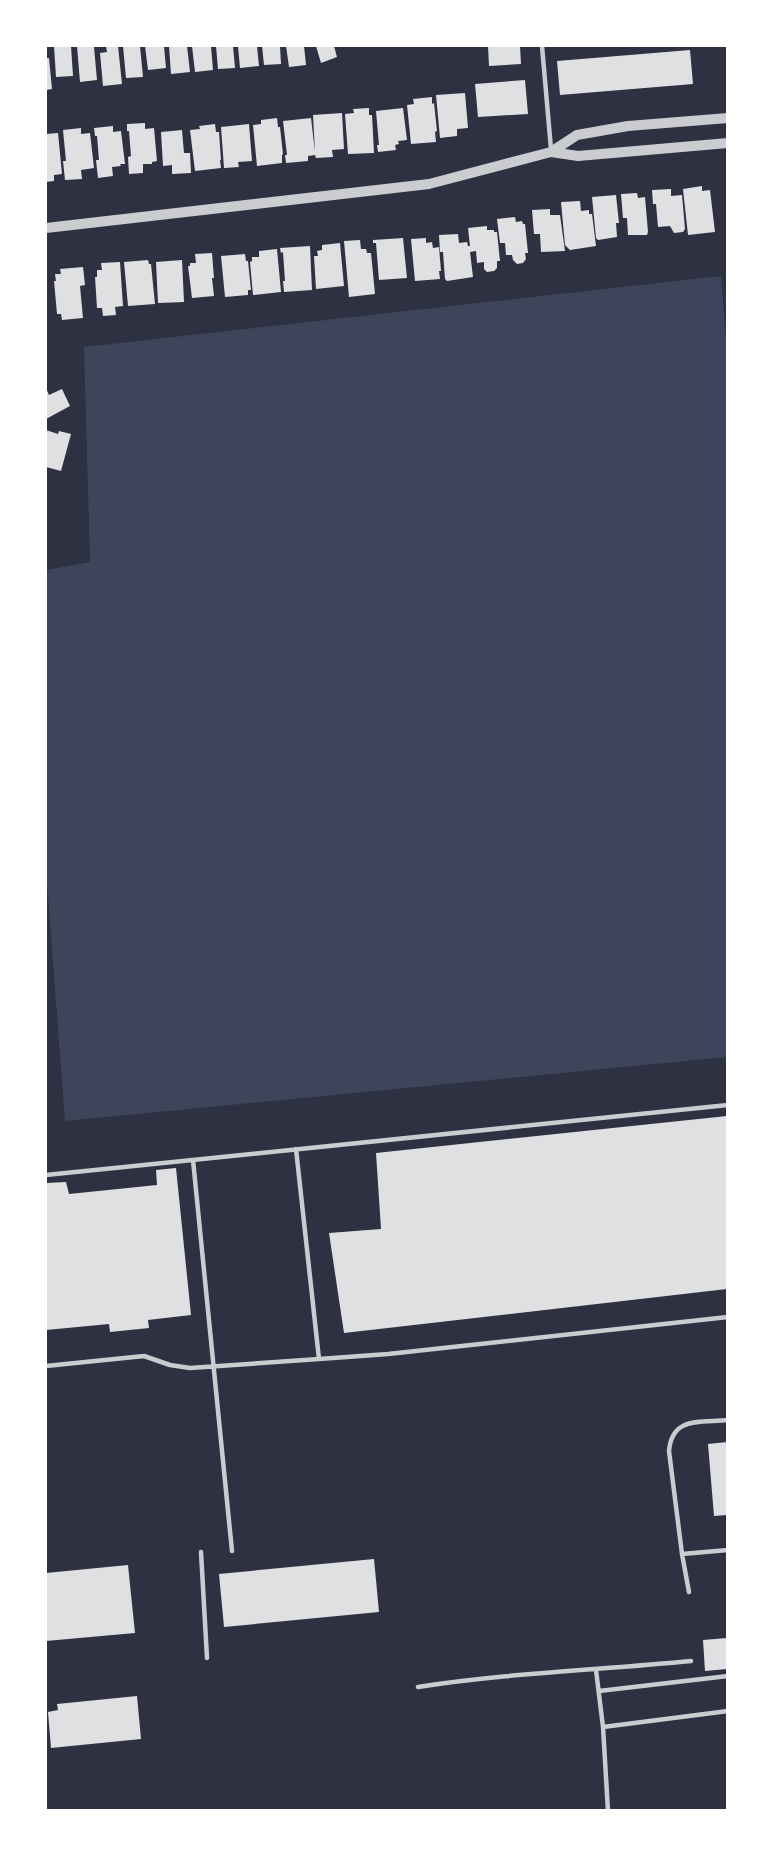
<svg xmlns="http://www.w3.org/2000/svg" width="773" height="1856" viewBox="0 0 773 1856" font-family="'Fira Sans',sans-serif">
<rect width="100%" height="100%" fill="#2d3142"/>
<path fill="#3c4559" d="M721 276 728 364 727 1057 65 1121 46 871V570L90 562 84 347Z"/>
<path fill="#e0e0e3" d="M54 46H71L73 76 56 77Z
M77 46 94 47 97 80 80 82Z
M106 46H118L122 84 103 86 100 53 107 52Z
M123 46H140L143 77 126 78Z
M145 46H164L166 68 148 70Z
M169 46H187L190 72 171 74Z
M192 46H211L213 70 195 72Z
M216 46H233L235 68 218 69Z
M238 46H257L259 66 240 68Z
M262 46H280L281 64 264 65Z
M286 46H304L306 65 289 67Z
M316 46H334L337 57 321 63Z
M488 46H520L521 64 489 66Z
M690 50 693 84 560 95 557 61Z
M46 58H49L52 89 46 90Z
M525 80 528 114 478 117 475 84Z
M465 93 468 128 457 129V136L440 138 436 95Z
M432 97V104L434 103 437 131 435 132 436 142 411 144 407 105 414 104 413 99Z
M369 108V115H372L374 153 348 154 345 114 354 113 353 109Z
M403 108 407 140 398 141 399 144 395 145 396 150 378 152 377 145H379L376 111Z
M342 113 344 149 332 150 333 157 316 158 315 155 308 156V161L286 163 285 155H287L283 121 311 118 315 152 313 115Z
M277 118 278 127H280L283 154 282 155V163L257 166 253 125 261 124V120Z
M145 123V129L154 128 157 161 152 162V164H143V173L129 174 128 157 131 156 129 131H127V124Z
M215 124 216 132H219L221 160H220L221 168 195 171 190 130 200 129 199 126Z
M249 124 252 161 238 162 239 167 224 168 221 127Z
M113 126V132L121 131 125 164H120L121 166 112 167 113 176 98 178 96 160H99L97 136H95L94 128Z
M81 128V134L90 133 94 168 81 170 82 179 65 180 63 161H66L63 130Z
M182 130 184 153H190L191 173 172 174V165L163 166 161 132Z
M58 133 62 174 54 175V181L46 182V134Z
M702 186V191L710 190 715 232 688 235 683 189Z
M671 189V196L682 195 685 229 683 232 674 233 670 226 658 227 656 204H653L652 190Z
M637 193 638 198 645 197 648 232 647 235H628L627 218H623L621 194Z
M616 195 619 223H616L617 237 598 240 596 238 592 197Z
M580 201 581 211 589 210V214H592L596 246 570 250 565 245 561 202Z
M550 209V215H560L565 251 541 252 540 234H534L532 210Z
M515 217 516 222 522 221 523 224H525L528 253H525L526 259 523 263 517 264 513 260 512 255H506L505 243H500L497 219Z
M487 226V230H494V232H497L500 261H497V268L494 271 487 272 484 269V262L477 263 476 251 470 252 473 277 447 281 445 279 443 252H440L439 235 458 234 459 243 467 242 468 246H470L468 228Z
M403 238 407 278 379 280 376 243H373V240Z
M426 238V243L432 242 433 248 439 247 441 271H439L440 279 415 281 411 239Z
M360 240 361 249H366L367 253H371L375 294 349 297 344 241Z
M340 243 344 286 316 289 314 256H318L317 251 322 250V245Z
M310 246 312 290 284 292 283 281H285L283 252 281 253 280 248Z
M277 249 281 292 253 295 250 262 252 261V257H259V251Z
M212 253 214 278H212L214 296 192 298 188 266H190V263H196L195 254Z
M245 254 246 261H248L251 290H248V295L225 297 221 256Z
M148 260 149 264H151L155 304 128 306 124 262Z
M182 260 184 302 158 303 156 262Z
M120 262 123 306 115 307 116 315 103 316 102 308H97L95 277H97V270H102L101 263Z
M83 267 85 285 80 286 83 318 62 320 61 314H57L54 281H56L55 274H61L60 269Z
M46 388 49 395 62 389 70 406 46 419Z
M46 430 58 434 59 431 71 434 61 471 46 467Z
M727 1116V1289L344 1333 329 1233 381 1229 376 1153Z
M176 1168 191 1315 148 1320 149 1328 110 1332 109 1324 46 1330V1183L66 1182 69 1194 157 1185 156 1170Z
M727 1442V1515L714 1516 708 1444Z
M374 1559 379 1612 224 1627 219 1574Z
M128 1565 135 1633 46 1641V1573Z
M727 1638V1669L705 1671 703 1640Z
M137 1696 141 1739 51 1748 48 1712 58 1710 57 1704Z"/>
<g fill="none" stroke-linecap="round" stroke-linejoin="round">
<path stroke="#caccd0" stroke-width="4.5" d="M542 46 551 149
M296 1149 319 1359 388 1354 728 1317
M193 1160 232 1551
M46 1175 728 1105
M46 1366 144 1356 170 1365 190 1368 319 1359
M201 1552 207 1658
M682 1554 728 1550
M689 1592 682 1554 669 1451C672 1416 700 1423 728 1420
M596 1670 603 1727 608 1811
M418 1687C508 1673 600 1670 691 1661
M599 1691 728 1676
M603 1727 728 1711"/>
<path stroke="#caccd0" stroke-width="10" d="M551 152 578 156 728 143
M46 228 429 184 551 152 577 135 628 126 728 118"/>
</g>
<rect width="773" height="1856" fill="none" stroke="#ffffff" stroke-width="94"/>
</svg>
